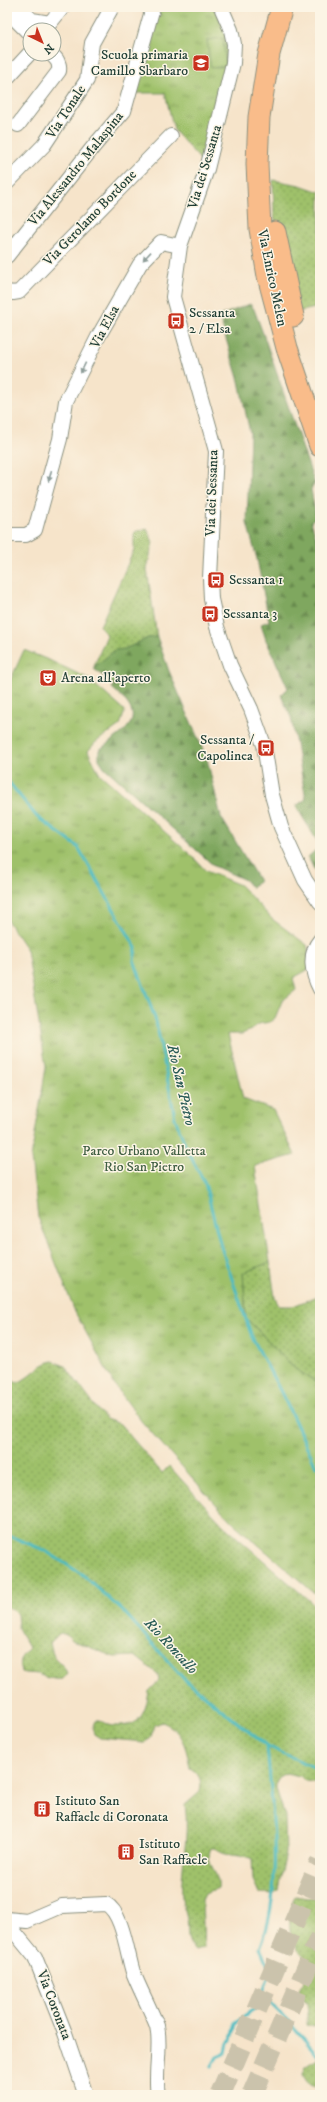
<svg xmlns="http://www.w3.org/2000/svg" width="327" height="2102" viewBox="0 0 327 2102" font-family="'IM FELL DW Pica',serif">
<defs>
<pattern id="grass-dots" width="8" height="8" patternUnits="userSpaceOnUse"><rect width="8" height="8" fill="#9fc16a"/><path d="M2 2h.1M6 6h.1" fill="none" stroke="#819e58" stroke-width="1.8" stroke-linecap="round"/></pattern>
<pattern id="forest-firs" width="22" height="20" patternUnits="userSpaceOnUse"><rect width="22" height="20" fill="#7fa75e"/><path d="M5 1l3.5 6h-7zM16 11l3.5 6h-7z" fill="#67894e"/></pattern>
<pattern id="park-tufts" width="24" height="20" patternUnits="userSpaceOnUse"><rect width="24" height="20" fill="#9fc16a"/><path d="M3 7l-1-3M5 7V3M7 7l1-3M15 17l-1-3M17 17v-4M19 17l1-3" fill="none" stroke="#819e58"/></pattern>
</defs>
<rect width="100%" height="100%" fill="#fcf5e5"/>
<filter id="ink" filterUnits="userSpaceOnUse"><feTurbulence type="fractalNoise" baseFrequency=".025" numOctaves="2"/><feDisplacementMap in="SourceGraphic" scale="8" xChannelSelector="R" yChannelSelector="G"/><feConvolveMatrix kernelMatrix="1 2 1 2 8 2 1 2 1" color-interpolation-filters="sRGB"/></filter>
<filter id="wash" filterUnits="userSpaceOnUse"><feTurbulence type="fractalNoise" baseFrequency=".012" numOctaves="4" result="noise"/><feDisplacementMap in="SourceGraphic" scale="16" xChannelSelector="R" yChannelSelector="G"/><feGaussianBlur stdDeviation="0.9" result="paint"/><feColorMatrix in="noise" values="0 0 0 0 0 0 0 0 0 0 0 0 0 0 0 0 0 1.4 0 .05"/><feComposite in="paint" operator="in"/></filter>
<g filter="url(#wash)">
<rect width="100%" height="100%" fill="#f6e4ca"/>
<path fill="url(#grass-dots)" stroke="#5f7f4f" d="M273 180 300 185 320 192V310L315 308 293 313 274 214Z
M147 529 153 542 147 569 157 637 148 638 125 649 94 666 107 635 100 626 134 550V532Z
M270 1262 275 1298 279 1306H293L320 1295V1388L318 1383 295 1369 246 1318 243 1273Z
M53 1361 65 1366 97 1409 106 1419 120 1424 162 1473 169 1466 223 1525 320 1610V1783L305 1781 300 1776 286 1773 280 1776 276 1782V1789L285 1816 286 1853 278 1890 273 1894 259 1893 253 1880 252 1859C243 1854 235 1855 226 1853 220 1852 218 1848 211 1848 204 1863 220 1873 218 1888L205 1894 202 1900 204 1948 195 1951C185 1941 189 1931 187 1919 186 1912 182 1905 182 1898 180 1867 190 1836 185 1805L200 1792C202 1781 200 1774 190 1768 187 1749 182 1729 162 1722L155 1725 150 1739 144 1742 100 1738 94 1734 92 1728 95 1721C103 1720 107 1726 115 1726 140 1727 146 1713 149 1691L159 1681 158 1674 135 1656 114 1657 72 1640 67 1635 60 1633 50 1643 54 1657 64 1667 67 1673 62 1679C53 1680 46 1677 37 1674 31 1673 27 1674 21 1672 17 1660 22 1656 29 1648L18 1628 17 1614 7 1606V1378L17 1383C32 1377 38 1364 53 1361Z
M320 1875V2025L314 2027 307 2025 308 2003 302 2000 298 1993C300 1984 309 1979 308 1968 308 1959 304 1956 298 1950 286 1938 289 1910 295 1896L309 1898 316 1896Z
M320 2057V2091L317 2086C309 2085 306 2082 303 2074L306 2067Z"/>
<path fill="url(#forest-firs)" stroke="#4f7249" d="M250 304 254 309 265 339 315 484 311 489 316 517 311 521 320 550V881L308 857 320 846 296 806 306 799 291 717 281 695 288 688 266 640 261 624 269 621 257 559 247 523 250 433 239 381 219 316Z
M157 637 169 671 207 759 221 817 259 881 252 888 245 880 214 866 104 767 99 759V750C130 727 149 719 112 688L114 685 93 668 115 650 125 649 148 638Z"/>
<path fill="url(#park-tufts)" stroke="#5f7f4f" d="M157 7H215C220 19 226 31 227 45 231 85 214 126 204 164L174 130 165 93H135Z
M24 650 51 661 87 678 125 711 120 725 96 742 88 751 99 773 193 857 206 871 240 885 272 919 307 945 311 968 293 978 296 990 282 1001 275 1018 270 1022 258 1024 253 1029 242 1034H228L243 1099 273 1110 295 1155 255 1166 270 1262 243 1273 246 1318 295 1369 318 1383 320 1388V1598L232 1522 142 1422 114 1384 75 1312 38 1217 31 1158 46 1067 27 950 7 920V680L10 681Z"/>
<path fill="#9fc16a" stroke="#5f7f4f" d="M223 38 226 66 211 68 207 40Z"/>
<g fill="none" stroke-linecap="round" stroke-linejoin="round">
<path stroke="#4cbbc1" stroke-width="3" d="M7 780 37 817 78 847 136 948 134 960 156 1021 175 1118 188 1152 205 1183 221 1247 252 1337 283 1396 316 1466
M7 1535 44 1550 83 1575 125 1613 183 1678 243 1727 267 1746 320 1770
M262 1995 294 2027 320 2058
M212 2066 217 2057 226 2053 228 2042 231 2040 235 2023 263 2004 262 1994 271 1972 260 1948C284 1892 272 1806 267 1746"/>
</g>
</g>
<g filter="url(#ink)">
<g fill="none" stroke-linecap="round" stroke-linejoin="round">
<path stroke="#cbc3ac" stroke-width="21" stroke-dasharray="21 10" stroke-linecap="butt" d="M220 2095 320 1862
M252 2095 320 1937"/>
<g stroke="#8a907f" stroke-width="16">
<path id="minor" d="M18 7 32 20 50 23 63 7
M221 7 231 30 234 44 233 63 207 169 180 246 173 297 216 451 210 578 211 599 217 627 230 665 251 709 264 745 272 795 281 827 305 880 320 902
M7 11 30 34
M7 78 30 53
M18 125 59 71C60 63 57 59 51 54
M7 183 44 145 87 80 92 43 112 7
M7 256 94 146 124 111 153 7
M7 292 13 293 19 292 171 136
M7 535H26L35 530 60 439 66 401 98 337 140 264 161 242 180 246
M320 940C308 954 312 974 320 989
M7 1919 27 1921 62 1906 106 1904C123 1913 127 1954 133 1972 140 1990 150 2008 157 2026 162 2049 154 2072 158 2095
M7 1923 35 1957 65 2033 86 2095"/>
</g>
<g stroke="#8a907f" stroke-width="23">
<path id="highway" d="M282 7 269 54 259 117 257 164 260 229 268 276 287 348 320 446
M275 232 293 316"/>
</g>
<use href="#minor" stroke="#fff" stroke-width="14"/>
<use href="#highway" stroke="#f9bc8a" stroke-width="21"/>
</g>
<defs><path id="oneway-solid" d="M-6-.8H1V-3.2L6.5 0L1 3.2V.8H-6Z"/></defs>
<g fill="#8f9e9a">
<use href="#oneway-solid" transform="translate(147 256) rotate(133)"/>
<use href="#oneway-solid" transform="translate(83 368) rotate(116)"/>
<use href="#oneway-solid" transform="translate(50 476) rotate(104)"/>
</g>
</g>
<defs>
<g id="school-square" transform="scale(0.9)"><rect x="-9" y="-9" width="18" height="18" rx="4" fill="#c8321e" stroke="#fcf5e5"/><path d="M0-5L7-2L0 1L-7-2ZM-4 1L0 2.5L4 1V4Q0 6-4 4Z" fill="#fff"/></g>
<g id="bus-square" transform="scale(0.9)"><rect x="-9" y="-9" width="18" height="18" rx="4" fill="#c8321e" stroke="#fcf5e5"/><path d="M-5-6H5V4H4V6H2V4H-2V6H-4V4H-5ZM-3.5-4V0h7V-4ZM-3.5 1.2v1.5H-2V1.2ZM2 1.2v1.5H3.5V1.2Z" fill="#fff"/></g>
<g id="theatre-square" transform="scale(0.9)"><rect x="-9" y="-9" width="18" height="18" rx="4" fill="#c8321e" stroke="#fcf5e5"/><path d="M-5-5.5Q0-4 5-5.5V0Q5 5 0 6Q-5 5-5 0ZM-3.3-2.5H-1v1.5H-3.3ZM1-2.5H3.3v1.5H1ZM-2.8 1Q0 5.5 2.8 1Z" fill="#fff"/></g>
<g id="building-square" transform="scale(0.9)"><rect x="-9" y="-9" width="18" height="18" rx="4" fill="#c8321e" stroke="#fcf5e5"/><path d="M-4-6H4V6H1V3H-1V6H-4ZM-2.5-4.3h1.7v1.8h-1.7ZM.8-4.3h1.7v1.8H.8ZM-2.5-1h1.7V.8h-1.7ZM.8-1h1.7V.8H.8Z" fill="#fff"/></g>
</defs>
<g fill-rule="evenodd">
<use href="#school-square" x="201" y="63"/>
<use href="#bus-square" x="176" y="321"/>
<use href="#bus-square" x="216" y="580"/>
<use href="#bus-square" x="210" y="614"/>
<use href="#theatre-square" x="48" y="678"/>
<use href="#bus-square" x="266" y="748"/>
<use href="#building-square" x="42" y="1809"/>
<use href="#building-square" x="126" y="1852"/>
</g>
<g text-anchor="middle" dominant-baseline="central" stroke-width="3" stroke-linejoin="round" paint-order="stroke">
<g font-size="14" fill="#1f3d34" stroke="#fcf5e5" text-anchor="start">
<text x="188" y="55" text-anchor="end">Scuola primaria<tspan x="188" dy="16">Camillo Sbarbaro</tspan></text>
<text x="189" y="313">Sessanta<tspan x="189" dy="16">2 / Elsa</tspan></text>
<text x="229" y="580">Sessanta 1</text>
<text x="223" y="614">Sessanta 3</text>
<text x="61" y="678">Arena all'aperto</text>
<text x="253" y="740" text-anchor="end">Sessanta /<tspan x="253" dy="16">Capolinea</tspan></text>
<text x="55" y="1801">Istituto San<tspan x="55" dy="16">Raffaele di Coronata</tspan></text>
<text x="139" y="1844">Istituto<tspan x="139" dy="16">San Raffaele</tspan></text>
</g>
<g font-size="14" fill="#1f3d34" stroke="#fcf5e5">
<text transform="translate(66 112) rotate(-57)">Via Tonale</text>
<text transform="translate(205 167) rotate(-73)">Via dei Sessanta</text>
<text transform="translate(76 169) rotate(-51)">Via Alessandro Malaspina</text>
<text transform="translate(90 218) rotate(-46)">Via Gerolamo Bordone</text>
<text transform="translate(272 278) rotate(78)">Via Enrico Melen</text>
<text transform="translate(105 327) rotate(-62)">Via Elsa</text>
<text transform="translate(212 493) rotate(-88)">Via dei Sessanta</text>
<text transform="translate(54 2005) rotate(69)">Via Coronata</text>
</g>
<g font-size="14" fill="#3f5e42" stroke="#fcf5e5">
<text x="144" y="1151">Parco Urbano Valletta<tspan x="144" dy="16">Rio San Pietro</tspan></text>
</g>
<g font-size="15" font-style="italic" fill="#2a5c57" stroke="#fcf5e5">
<text transform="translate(181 1085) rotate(77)">Rio San Pietro</text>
<text transform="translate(171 1646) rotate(47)">Rio Roncallo</text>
</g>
</g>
<rect width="327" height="2102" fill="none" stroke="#fcf5e5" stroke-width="24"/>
<g transform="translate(42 42) rotate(137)"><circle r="19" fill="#fcf5e5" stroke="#a4ab9e"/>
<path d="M0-3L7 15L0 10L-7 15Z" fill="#c8321e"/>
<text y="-6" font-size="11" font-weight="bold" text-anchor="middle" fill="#1f3d34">N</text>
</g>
</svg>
